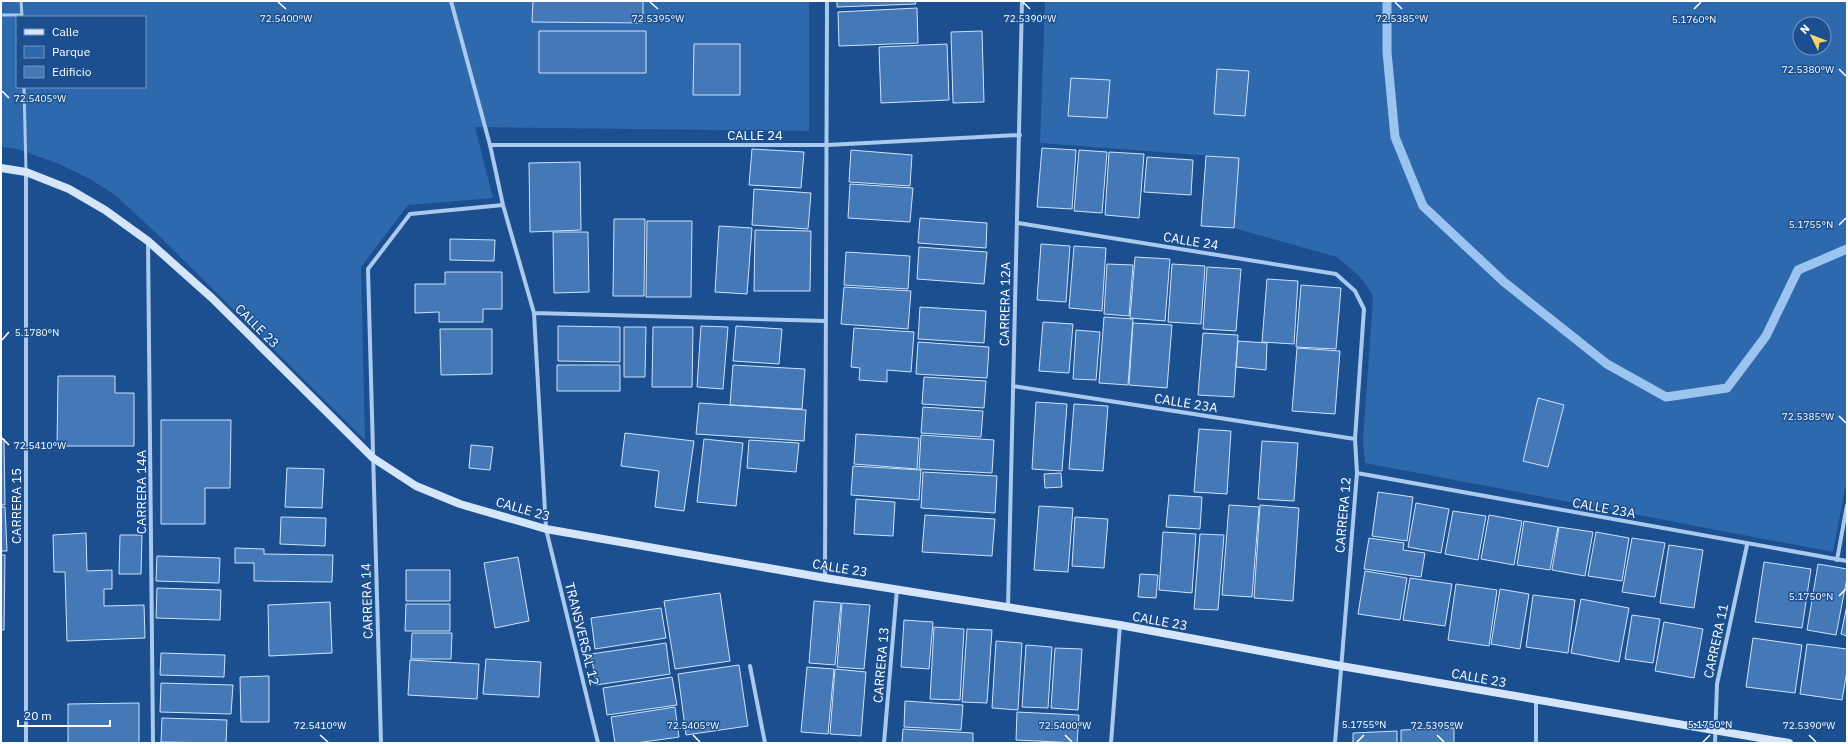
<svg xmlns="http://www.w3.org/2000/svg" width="1848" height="744" viewBox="0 0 1848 744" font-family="'IBM Plex Sans',sans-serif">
<rect width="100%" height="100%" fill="#1b4f8f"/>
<path fill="#2e69ad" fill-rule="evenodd" d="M1 1H809V131L475 127 493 198 408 205 361 267 365 440 155 232 114 194 88 178 57 163 17 149 1 147ZM17 17H145V87H17Z
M1045 1H1847V479L1833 552 1365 463 1363 439 1373 299 1371 292 1359 276 1337 257 1234 228 1239 158 1040 143ZM1800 24H1824V48H1800Z"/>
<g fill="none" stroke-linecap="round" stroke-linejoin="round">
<path stroke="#9cc4f0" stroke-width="9" d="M1387 1V52L1395 137 1423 206 1504 282 1607 364 1666 397 1727 388 1766 336 1798 270 1847 249"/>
</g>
<path fill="#4478b7" stroke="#cfe3fa" d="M533 1H643V23L532 22Z
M837 1H915L916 4 837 7Z
M917 8 918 43 839 46 838 12Z
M539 31H646V73H539Z
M982 31 984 102 953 103 951 32Z
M694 44H740V95H693Z
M947 44 949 100 881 103 879 47Z
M1217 69 1249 71 1245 116 1214 114Z
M1071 78 1110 80 1107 118 1068 116Z
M1042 148 1076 150 1072 209 1037 207Z
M752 149 804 152 801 188 749 185Z
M851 150 912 155 910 186 849 182Z
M1079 150 1107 152 1102 213 1074 211Z
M1109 152 1144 154 1139 218 1105 215Z
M1206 156 1239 158 1234 228 1201 226Z
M1147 157 1193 160 1191 195 1144 192Z
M580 162 581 230 530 232 529 163Z
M850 184 913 188 910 222 848 218Z
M754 189 811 193 808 229 752 225Z
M920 218 987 223 986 248 918 243Z
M614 219H645L644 296H613Z
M647 221H692L691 297H646Z
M719 226 752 228 747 294 715 292Z
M755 230 811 231 810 291H754Z
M553 232H588L589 292 554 293Z
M450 239 495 240 494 261 450 260Z
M1041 244 1070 246 1066 302 1037 300Z
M1074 246 1106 248 1102 311 1069 308Z
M919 247 987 252 984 284 917 279Z
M846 252 910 256 908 289 844 285Z
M1135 257 1170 259 1165 321 1130 318Z
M1107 264 1133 265 1129 316 1104 314Z
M1172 264 1205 266 1201 324 1168 322Z
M1207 267 1241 269 1236 331 1203 329Z
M445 272H502V309H483V322H439V312L415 313V284H445Z
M1267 279 1298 281 1294 344 1262 342Z
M1301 285 1341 288 1336 349 1296 347Z
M844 287 911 291 908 329 841 324Z
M920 307 986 311 984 343 918 339Z
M1104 317 1133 319 1128 385 1099 383Z
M1043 322 1073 324 1069 373 1039 371Z
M1133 323 1172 325 1167 388 1129 385Z
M558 326 620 327V362L558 361Z
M701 326 728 327 723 389 697 387Z
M736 326 782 329 779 364 733 361Z
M624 327H646L645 377H624Z
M653 327H693L692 387H652Z
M854 328 914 332 911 372 887 370V382L859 380 860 368 851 367Z
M440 329H492V374L441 375Z
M1076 330 1100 332 1096 380 1073 379Z
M1203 333 1238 335 1234 397 1198 395Z
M1238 341 1267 343 1266 370 1236 367Z
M918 342 989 347 987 378 916 374Z
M1297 348 1340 351 1335 414 1292 411Z
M557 365H620V391H557Z
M733 365 805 369 802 409 730 405Z
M58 376H115V393H134V446H57Z
M924 377 986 381 984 408 922 404Z
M1538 398 1564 405 1548 467 1523 461Z
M1036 402 1067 404 1062 471 1032 469Z
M699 403 806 410 804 441 696 434Z
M1074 404 1108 406 1103 471 1069 469Z
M923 407 983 411 981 437 921 433Z
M161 420H231L230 488H205V524H161Z
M1199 429 1231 431 1227 494 1194 492Z
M625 433 694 441 684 511 655 507 659 471 621 466Z
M856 434 919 438 917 469 854 464Z
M921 435 994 440 992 473 919 469Z
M1 439H4L5 505H1Z
M704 439 743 443 736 506 697 502Z
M749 440 799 443 796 472 747 468Z
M1262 441 1298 443 1294 501 1258 499Z
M471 445 493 447 490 470 469 468Z
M853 466 921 470 919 500 851 495Z
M287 468 324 469 322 508 285 507Z
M923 472 997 476 995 513 921 508Z
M1061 473 1062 487 1045 488 1044 474Z
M1378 492 1413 497 1407 541 1372 536Z
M1169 495 1202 497 1200 529 1166 527Z
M856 499 895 502 893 536 854 534Z
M1416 503 1449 509 1441 553 1408 547Z
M1229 505 1259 507 1252 597 1222 595Z
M1260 505 1299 508 1293 601 1254 598Z
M1039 506 1073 508 1068 572 1034 570Z
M1 507H5L7 551H1Z
M1453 511 1486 516 1478 560 1445 554Z
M925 515 995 519 992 556 922 552Z
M1489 515 1522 521 1514 565 1481 559Z
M281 517 326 518 325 546 280 544Z
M1075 517 1108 519 1104 568 1072 566Z
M1524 521 1558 527 1550 570 1517 565Z
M1559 527 1593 532 1585 576 1552 570Z
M1163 532 1196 534 1192 593 1159 590Z
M1596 532 1629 538 1622 581 1588 576Z
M86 533 87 571 112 570V589H104V606L144 605 145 638 67 641 65 572H54L53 535Z
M1200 534 1224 535 1218 610 1194 609Z
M120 535H142L141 574H119Z
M1369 538 1404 543 1403 550 1425 553 1421 577 1364 569Z
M1632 538 1665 543 1655 597 1622 592Z
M1669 545 1703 550 1694 608 1660 603Z
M235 548 264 549V554L333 555 332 582 254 581V563H235Z
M1 555H5L4 630H1Z
M157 556 220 558 219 583 156 581Z
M518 557 529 621 495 628 484 563Z
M1764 562 1811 569 1802 628 1755 622Z
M1818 564 1847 569V578L1836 635 1807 630Z
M406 570H450V601H406Z
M1365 571 1407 578 1400 620 1358 614Z
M1140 574 1158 575 1156 598 1138 597Z
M1410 578 1452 584 1445 626 1403 620Z
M1456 584 1497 590 1489 646 1448 640Z
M157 588 221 590 220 620 156 618Z
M1500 589 1529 594 1520 649 1491 644Z
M720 593 730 661 675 669 664 601Z
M1533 595 1575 600 1568 653 1526 647Z
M1581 599 1629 608 1619 662 1571 653Z
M814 601 841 603 835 665 809 663Z
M330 602 332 653 269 656 268 605Z
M842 603 870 605 864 669 837 667Z
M406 604H450V631H405Z
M1847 605V636L1841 634Z
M661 608 666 638 595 649 591 618Z
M1632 615 1660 619 1653 663 1625 659Z
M904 620 933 622 929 669 901 667Z
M1664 622 1703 629 1694 678 1655 671Z
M934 627 964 629 960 700 930 699Z
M967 629 992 630 987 703 962 702Z
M412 633H452L451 659H411Z
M1753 638 1802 645 1795 693 1746 687Z
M996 641 1022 643 1018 710 992 708Z
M666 643 670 674 596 685 591 654Z
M1807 644 1847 649V671L1842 700 1800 694Z
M1026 645 1052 647 1048 708 1022 707Z
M1055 648 1082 649 1078 710 1051 708Z
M161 653 225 655 224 677 160 675Z
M486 659 541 662 539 697 483 694Z
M410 660 479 664 477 699 408 695Z
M739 665 748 726 686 735 678 674Z
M807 667 834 669 828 734 801 732Z
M835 669 866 672 861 736 830 734Z
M269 676V722H241L240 677Z
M672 677 677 705 607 715 603 688Z
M161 683 233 685 231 714 160 712Z
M905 701 963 705 961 730 904 727Z
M139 703V743H68V704Z
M675 707 679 737 636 743H615L611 717Z
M1017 712 1079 715 1077 743 1016 740Z
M162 718 227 720 226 743 161 742Z
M1454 728V743H1401V730Z
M903 729 973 733V743H902Z
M1397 731V743H1353V733Z"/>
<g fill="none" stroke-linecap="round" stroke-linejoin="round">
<path stroke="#a9c9ee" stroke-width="3" d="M21 1 22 17
M1 15H22
M24 87 26 171"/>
<path stroke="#a9c9ee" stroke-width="4" d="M451 1 490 145 503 205 534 313 546 529 598 743
M490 145H828L1020 135
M26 172V743
M1018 223 1336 274 1355 291 1364 309 1355 439 1357 473 1335 743
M148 241 153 743
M534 313 826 321
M1013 386 1355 439
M1357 473 1847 561
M1837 560 1847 505
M825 578 827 1
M1008 608 1022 1
M750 666 765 743
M1536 700V743
M381 743 368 269 410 214 503 205
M884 743 897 589
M1111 743 1120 625
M1715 743 1717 684 1747 545"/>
<path stroke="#d6e6fa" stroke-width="8" d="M1 168 26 172 69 189 105 210 148 241 212 298 373 458 416 486 460 504 546 529 825 578 1120 625 1341 666 1789 743"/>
</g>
<path fill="none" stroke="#fff" stroke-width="1.5" d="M278 2 286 9M650 2 658 9M1023 2 1030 9M1395 2 1402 9M1694 9 1701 2M1839 69 1846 76M2 91 9 98M1839 225 1846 218M2 340 9 332M1839 416 1846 423M2 438 9 445M1839 596 1846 589M320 735 328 742M693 735 700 742M1065 735 1072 742M1437 735 1444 742M1809 735 1816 742M1357 742 1364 735M1703 742 1710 735"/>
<g text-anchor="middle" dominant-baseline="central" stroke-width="3" stroke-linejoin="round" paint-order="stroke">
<g font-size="13" fill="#fff" stroke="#1b4f8f">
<text x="755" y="135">CALLE 24</text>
<text transform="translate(1191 241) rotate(9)">CALLE 24</text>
<text transform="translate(1005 304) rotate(-89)">CARRERA 12A</text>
<text transform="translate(257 326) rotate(45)">CALLE 23</text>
<text transform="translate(1186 403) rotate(9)">CALLE 23A</text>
<text transform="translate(141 492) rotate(-90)">CARRERA 14A</text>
<text transform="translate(16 506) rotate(-90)">CARRERA 15</text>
<text transform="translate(1604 508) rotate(10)">CALLE 23A</text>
<text transform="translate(523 509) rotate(16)">CALLE 23</text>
<text transform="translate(1343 515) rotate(-85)">CARRERA 12</text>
<text transform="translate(840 568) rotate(9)">CALLE 23</text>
<text transform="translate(367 601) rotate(-92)">CARRERA 14</text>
<text transform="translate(1160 621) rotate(10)">CALLE 23</text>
<text transform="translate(582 634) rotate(76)">TRANSVERSAL 12</text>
<text transform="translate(1716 641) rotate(-78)">CARRERA 11</text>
<text transform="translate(881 665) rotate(-85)">CARRERA 13</text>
<text transform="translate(1479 678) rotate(10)">CALLE 23</text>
</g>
</g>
<g font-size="10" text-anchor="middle" fill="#fff" stroke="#1b4f8f" stroke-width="3" stroke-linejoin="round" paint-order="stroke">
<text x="1402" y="22">72.5385°W</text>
<text x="286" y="22">72.5400°W</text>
<text x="658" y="22">72.5395°W</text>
<text x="1030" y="22">72.5390°W</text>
<text x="1694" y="23">5.1760°N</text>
<text x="1808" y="73">72.5380°W</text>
<text x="40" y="102">72.5405°W</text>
<text x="1811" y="228">5.1755°N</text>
<text x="37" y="336">5.1780°N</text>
<text x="1808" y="420">72.5385°W</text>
<text x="40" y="449">72.5410°W</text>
<text x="1811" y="600">5.1750°N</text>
<text x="1364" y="728">5.1755°N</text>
<text x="1710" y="728">5.1750°N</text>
<text x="320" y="729">72.5410°W</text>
<text x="693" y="729">72.5405°W</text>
<text x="1065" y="729">72.5400°W</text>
<text x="1437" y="729">72.5395°W</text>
<text x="1809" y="729">72.5390°W</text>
</g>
<rect width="1848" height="744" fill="none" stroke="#ffffff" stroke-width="4"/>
<rect x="16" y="16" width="130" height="72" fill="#1b4f8f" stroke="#7695bc"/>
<rect x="24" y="29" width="20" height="6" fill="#d6e6fa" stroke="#7695bc"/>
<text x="52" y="36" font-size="12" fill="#ffffff">Calle</text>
<rect x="24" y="46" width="20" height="12" fill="#2e69ad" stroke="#7695bc"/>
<text x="52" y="56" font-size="12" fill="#ffffff">Parque</text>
<rect x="24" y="66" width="20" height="12" fill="#4478b7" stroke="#7695bc"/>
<text x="52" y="76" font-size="12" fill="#ffffff">Edificio</text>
<g transform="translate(1812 36) rotate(313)"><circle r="19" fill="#1b4f8f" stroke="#7695bc"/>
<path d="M0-3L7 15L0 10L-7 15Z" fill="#ffd166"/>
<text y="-6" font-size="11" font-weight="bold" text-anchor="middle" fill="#ffffff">N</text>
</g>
<path d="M18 720v6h92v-6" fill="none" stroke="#ffffff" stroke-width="2"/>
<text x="24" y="720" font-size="12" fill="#ffffff" stroke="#1b4f8f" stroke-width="3" paint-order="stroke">20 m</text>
</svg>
